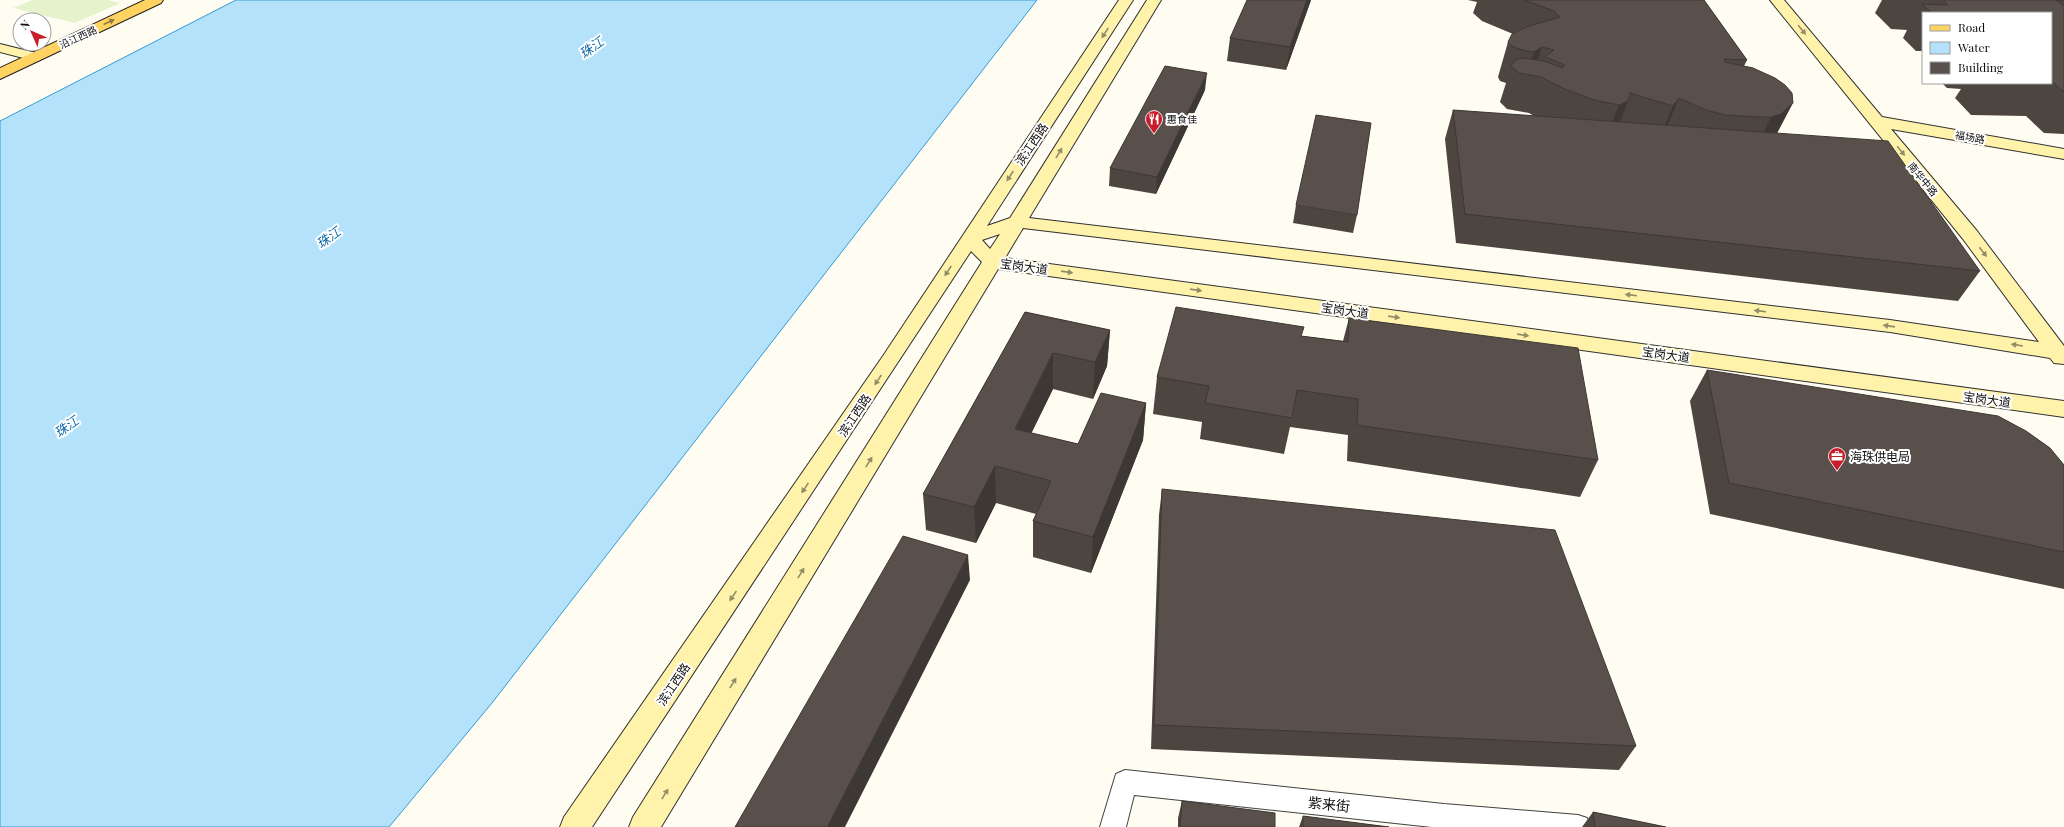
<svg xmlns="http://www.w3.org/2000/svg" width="2064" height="827" viewBox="0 0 2064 827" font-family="'Playfair Display','Noto Sans SC',serif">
<rect width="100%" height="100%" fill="#fffcf1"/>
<path fill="#e6f3ca" d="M32 0H108L120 3 75 23 13 8Z"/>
<path fill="#b3e2fa" stroke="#359bd5" d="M236 0H1037L492 703 389 827H0V121Z"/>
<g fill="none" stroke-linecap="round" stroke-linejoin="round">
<g stroke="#424242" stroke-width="2">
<path id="lane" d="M1125 770 1444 804 1578 815 1587 818 1591 827H1432L1134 795 1126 827H1100L1116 774Z"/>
</g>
<g stroke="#313131" stroke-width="2">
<path id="secondary" d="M1119 0H1133L987 226 1010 218 1147 0H1161L1029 218 1890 320 2039 342 1963 239 1770 0H1784L1882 117 2064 149V159L1891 129 1977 231 2064 346V364L2054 363 2050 358 1890 332 1023 228 1005 258 2064 401V417L998 269 661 827H629L633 817 982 262 971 251 592 827H560L564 817 883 356ZM1000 234 990 249 982 240Z
M0 44 40 54 42 57 40 60 35 61 0 52Z"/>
</g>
<g stroke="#202020" stroke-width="2">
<path id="primary" d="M145 0H163L161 3 0 79V68Z"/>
</g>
<use href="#lane" fill="#fff" fill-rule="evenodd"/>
<use href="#secondary" fill="#fff3ac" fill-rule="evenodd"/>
<use href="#primary" fill="#ffd361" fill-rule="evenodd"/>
</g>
<path fill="#4d4540" d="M1311 0 1286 70 1227 61 1230 38Z
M1468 0H1704L1747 60 1744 66 1753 68 1777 134 1980 271 1958 301 1456 243 1445 139 1453 110 1534 116 1529 113 1507 109 1500 102 1506 83 1500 81 1498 77 1508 42 1513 34 1482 21 1473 13 1477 2Z
M1882 0H2064V134L2044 133 2026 116 1971 115 1955 98 1961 89 1947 88 1942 83H2051V13H1923V51H1916L1903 38 1907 30 1891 29 1875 13Z
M1205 90 1156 194 1109 186 1110 168Z
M1296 205 1357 215 1353 233 1293 223Z
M1025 312 1110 330 1107 366 1093 399 1053 389 1031 433 1078 444 1146 403 1143 440 1091 573 1033 557V521L1036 514 996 503 976 543 926 530 923 494Z
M1349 318 1598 460 1580 497 1347 461 1348 435 1290 427 1284 454 1200 439 1202 422 1153 414 1157 377 1302 336 1343 341Z
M1707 370 2064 465V589L1710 514 1690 401Z
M1162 489 1636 746 1619 770 1151 749 1159 515Z
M1182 801 1275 827H1178V818Z
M1593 812 1666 827H1582Z
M1303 816 1389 827H1299Z"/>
<path fill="#3e3834" d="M1307 0H1311L1286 70 1290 47Z
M1542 47 1532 76 1526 74 1534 52Z
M1207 73 1205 90 1156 194 1157 177Z
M1679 98 1664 134 1657 143 1673 106Z
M1628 101 1614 138 1604 142 1619 105Z
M1793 103 1774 139 1753 153 1771 117Z
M1110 330 1107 366 1093 399 1095 362Z
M1053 353V389L1016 465 1015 429Z
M1146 403 1143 440 1091 573 1093 537Z
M995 466 996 503 976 543 974 507Z
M968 555 970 580 845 827H827Z"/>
<path fill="#59504b" stroke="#3e3834" d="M1247 0H1307L1290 47 1230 38Z
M1525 0H1704L1747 60 1724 59 1725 62 1753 68 1775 78 1785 85 1792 93 1793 103 1781 114 1771 117H1758L1725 115 1706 110 1679 98 1673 106 1630 93 1628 101 1619 105 1594 100 1565 89 1541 77 1519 73 1511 66 1517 59 1524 58 1544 61 1562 68 1565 65 1545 57 1554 50 1542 47 1534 52 1526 51 1511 46 1508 42 1512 34 1526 27 1560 17 1554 11Z
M1943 0H2064H2056L2064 6V92L2051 81V13H1932L1922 4 1948 5Z
M1165 66 1207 73 1157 177 1110 168Z
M1453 110 1888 141 1980 271 1465 214Z
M1316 115 1371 123 1357 215 1296 205Z
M1176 307 1304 327 1301 336 1348 342 1349 318 1578 348 1598 460 1357 425 1358 399 1297 390 1292 418 1205 403 1209 386 1157 377Z
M1025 312 1110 330 1095 362 1053 353 1015 429 1078 444 1101 393 1146 403 1093 537 1033 521 1051 481 995 466 974 507 923 494Z
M1707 370 1998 416 2026 431 2050 448 2064 465V552L1729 483Z
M1162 489 1555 530 1636 746 1154 725Z
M903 536 968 555 827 827H735Z
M1182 801 1275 813V827H1180Z
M1593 812 1666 827H1595Z
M1303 816 1389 827H1303Z"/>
<defs><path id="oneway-solid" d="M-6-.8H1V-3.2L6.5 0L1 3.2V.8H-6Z"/></defs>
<use fill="#937b3c" href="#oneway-solid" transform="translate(109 22) rotate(-25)"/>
<g fill="#938c65">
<use href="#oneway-solid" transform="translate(1802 30) rotate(51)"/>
<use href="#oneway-solid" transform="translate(1105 33) rotate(123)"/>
<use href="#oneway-solid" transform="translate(1901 151) rotate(51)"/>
<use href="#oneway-solid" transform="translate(1059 153) rotate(-59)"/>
<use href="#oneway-solid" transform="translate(1010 176) rotate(123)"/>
<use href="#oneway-solid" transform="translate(1983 252) rotate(52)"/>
<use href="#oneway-solid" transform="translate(948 271) rotate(123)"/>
<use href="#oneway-solid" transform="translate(1067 272) rotate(8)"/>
<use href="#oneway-solid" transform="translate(1196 290) rotate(8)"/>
<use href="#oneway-solid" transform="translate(1631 295) rotate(-173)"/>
<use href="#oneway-solid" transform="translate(1760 311) rotate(-173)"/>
<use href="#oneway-solid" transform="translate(1394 317) rotate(8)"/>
<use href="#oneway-solid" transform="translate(1889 326) rotate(-172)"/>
<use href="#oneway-solid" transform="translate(1523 335) rotate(8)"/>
<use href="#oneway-solid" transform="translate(2017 345) rotate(-171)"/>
<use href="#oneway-solid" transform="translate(878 380) rotate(124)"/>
<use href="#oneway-solid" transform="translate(869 462) rotate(-58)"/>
<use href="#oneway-solid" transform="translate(805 488) rotate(124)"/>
<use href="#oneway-solid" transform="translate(801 573) rotate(-58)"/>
<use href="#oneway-solid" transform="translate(733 596) rotate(124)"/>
<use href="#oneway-solid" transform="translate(733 683) rotate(-58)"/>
<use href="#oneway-solid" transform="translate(665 794) rotate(-58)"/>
</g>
<defs>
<g id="restaurant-pin" transform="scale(0.9)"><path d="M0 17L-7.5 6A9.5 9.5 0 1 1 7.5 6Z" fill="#c81e2c" stroke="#fff"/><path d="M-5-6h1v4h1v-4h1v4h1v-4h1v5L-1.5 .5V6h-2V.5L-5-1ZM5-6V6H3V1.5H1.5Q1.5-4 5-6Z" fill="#fff"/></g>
<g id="office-pin" transform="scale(0.9)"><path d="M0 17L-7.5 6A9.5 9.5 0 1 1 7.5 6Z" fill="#c81e2c" stroke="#fff"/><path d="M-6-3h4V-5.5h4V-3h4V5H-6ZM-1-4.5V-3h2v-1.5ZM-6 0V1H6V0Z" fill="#fff"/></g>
</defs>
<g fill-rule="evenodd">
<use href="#restaurant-pin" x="1154" y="119"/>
<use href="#office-pin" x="1837" y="456"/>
</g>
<g text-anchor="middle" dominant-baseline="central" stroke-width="4" stroke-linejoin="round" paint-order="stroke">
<g font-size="10" fill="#0f0f0f" stroke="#fff">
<text transform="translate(78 37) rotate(-25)">沿江西路</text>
<text transform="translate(1970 137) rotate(10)">福场路</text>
<text transform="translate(1923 179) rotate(51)">南华中路</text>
</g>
<g font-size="10" fill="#0f0f0f" stroke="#fff" text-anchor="start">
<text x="1167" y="119">惠食佳</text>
</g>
<g font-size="12" fill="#0f0f0f" stroke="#fff">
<text transform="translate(1031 144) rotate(-56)">滨江西路</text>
<text transform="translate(1024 266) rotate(8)">宝岗大道</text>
<text transform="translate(1345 310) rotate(8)">宝岗大道</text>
<text transform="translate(1666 354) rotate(8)">宝岗大道</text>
<text transform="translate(1987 399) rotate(8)">宝岗大道</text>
<text transform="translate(854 415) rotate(-56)">滨江西路</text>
<text transform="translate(673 684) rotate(-56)">滨江西路</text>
</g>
<g font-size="12" fill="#0f0f0f" stroke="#fff" text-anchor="start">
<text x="1850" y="456">海珠供电局</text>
</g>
<g font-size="13" font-style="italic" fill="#106caa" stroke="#fff">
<text transform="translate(591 47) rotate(-36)">珠江</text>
<text transform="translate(328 237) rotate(-36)">珠江</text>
<text transform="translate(66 426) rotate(-36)">珠江</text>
</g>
<g font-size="14" fill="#0f0f0f" stroke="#fff">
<text transform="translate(1329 804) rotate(6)">紫来街</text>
</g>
</g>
<rect x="1922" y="12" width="130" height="72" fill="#ffffff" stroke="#9f9f9f"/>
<rect x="1930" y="25" width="20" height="6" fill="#ffd361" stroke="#9f9f9f"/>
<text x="1958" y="32" font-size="12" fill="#0f0f0f">Road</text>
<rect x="1930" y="42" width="20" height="12" fill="#b3e2fa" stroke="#9f9f9f"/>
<text x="1958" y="52" font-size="12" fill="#0f0f0f">Water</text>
<rect x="1930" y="62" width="20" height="12" fill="#59504b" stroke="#9f9f9f"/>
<text x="1958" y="72" font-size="12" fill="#0f0f0f">Building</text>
<g transform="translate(32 32) rotate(315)"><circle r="19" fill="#ffffff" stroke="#9f9f9f"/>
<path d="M0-3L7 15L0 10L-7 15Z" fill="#c81e2c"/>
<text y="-6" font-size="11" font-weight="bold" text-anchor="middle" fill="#0f0f0f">N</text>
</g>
</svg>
